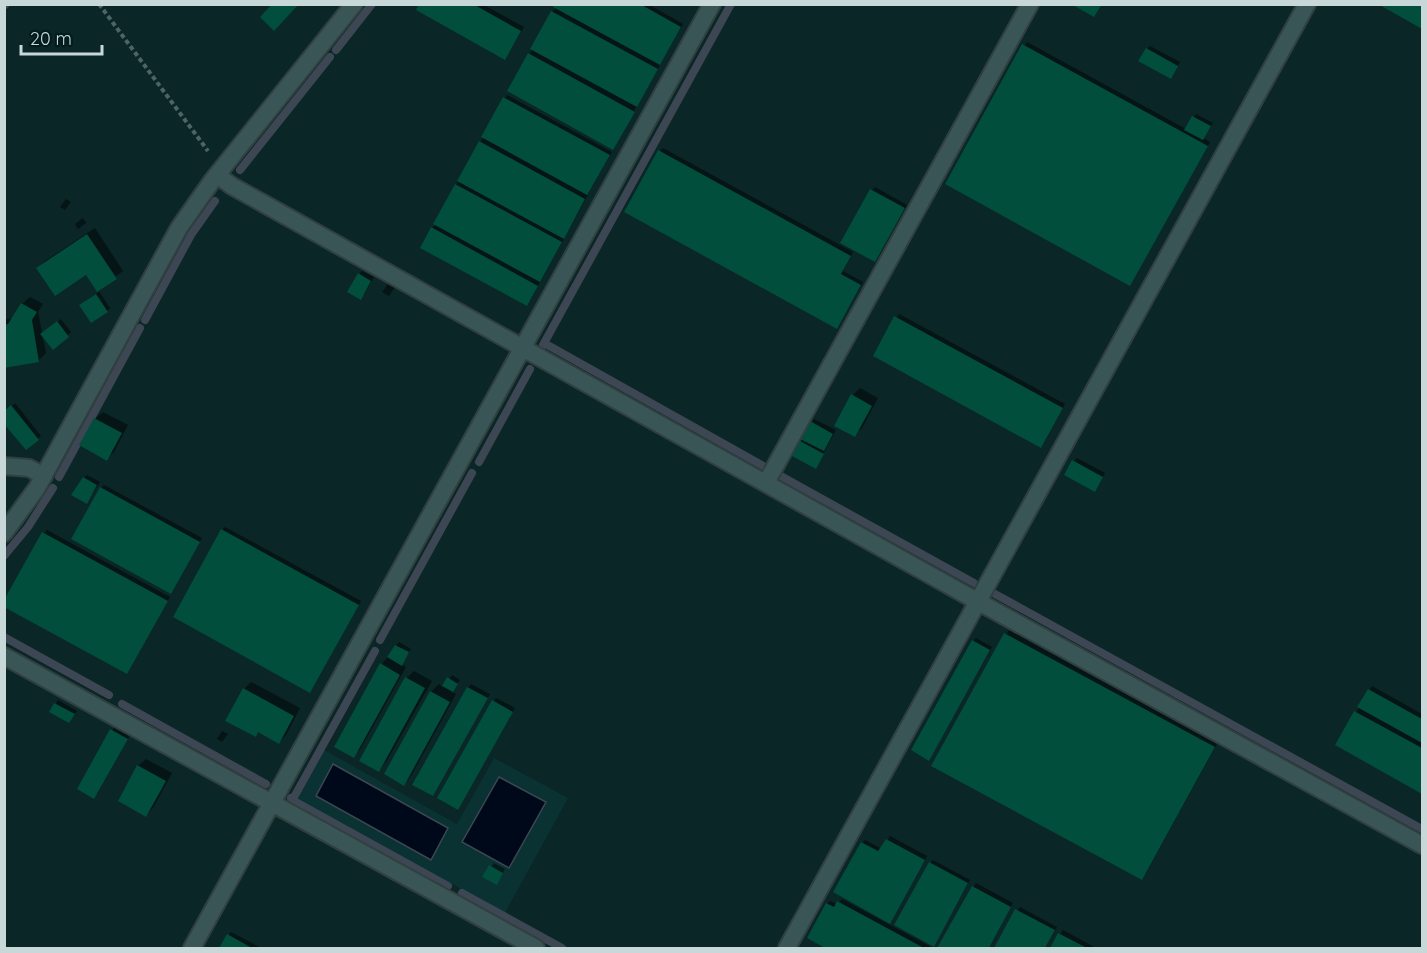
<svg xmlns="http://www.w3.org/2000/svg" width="1427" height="953" viewBox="0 0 1427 953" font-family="Quicksand,sans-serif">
<rect width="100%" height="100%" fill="#0a2626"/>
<path fill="#0a3232" d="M324 750 457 824 494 758 568 798 505 913 298 799Z"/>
<path fill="#00091a" stroke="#3c4753" stroke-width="1.5" d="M333 764 448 828 431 860 316 796Z
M499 777 546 802 509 868 462 842Z"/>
<path fill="#0007" d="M421 4H482L524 27 505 58Z
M556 4H648L683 24 613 148 529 54 533 49 552 12 557 7Z
M1027 42 1186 129 1196 114 1213 123 1203 138 1210 142 1130 284 947 184Z
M1150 46 1180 62 1171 77 1147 49Z
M507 95 612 152 586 195H588L543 277 538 281 540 282 530 301 432 228 437 224 435 223 456 185Z
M663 148 853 252 843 271 863 282 840 323 660 151Z
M875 187 907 205 875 260 872 190Z
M66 199 71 202 65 210 60 207Z
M83 218 86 223 78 229 75 224Z
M95 228 123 271 98 290 110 308 107 311 84 302 99 292 86 273 38 268 45 261Z
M362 271 374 277 364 295 359 274Z
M388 284 395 287 389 296 382 292Z
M30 297 43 304 38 312 46 353 38 361 4 362V320L14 318 22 304Z
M899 314 1065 404 1044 443 875 355Z
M61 319 71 332 53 348 46 331Z
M860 388 878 398 862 428 854 435 853 395Z
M4 399 7 410 15 403 41 436 26 448 8 426 4 430Z
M103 412 128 425 114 452 106 459 95 419Z
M814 419 836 430 816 467 801 442Z
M1077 458 1105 473 1095 490 1074 461Z
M87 475 100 482 87 502 84 478Z
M104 485 202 538 170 592 101 488Z
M225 527 361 601 313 688 222 530Z
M47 530 170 597 127 672 44 533Z
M1009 630 1217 744 1145 875 933 765Z
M976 638 992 647 929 759 973 641Z
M399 642 411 649 401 664 406 667 361 748 354 756 382 664Z
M414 671 432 681 386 762 379 770 407 678Z
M452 675 460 680 451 692 456 694 411 776 404 784 386 774 431 692 439 684 443 687Z
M251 682 300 708 286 735 279 742 260 731 255 735 244 689Z
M471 684 490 694 433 794 468 688Z
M1372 686 1422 714V792L1337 745Z
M496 698 515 708 458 808 493 701Z
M58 700 77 711 72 718 51 711Z
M115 726 130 735 97 794 79 789Z
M222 731 228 734 222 742 217 739Z
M146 759 172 773 153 808 146 815 138 766Z
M890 836 927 856 890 922 862 843 865 840 882 849Z
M933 860 970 880 936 942 930 863Z
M494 863 505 869 499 880 484 877Z
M976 883 1013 903 989 948H939Z
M842 899 933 948H828L809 938 827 904 830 901 837 904Z
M1020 907 1057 927 1045 948H995Z
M1063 930 1096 948H1051Z
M231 932 261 948H220Z"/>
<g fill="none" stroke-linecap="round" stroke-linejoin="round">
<path stroke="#3c4753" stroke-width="8" d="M4 6 6 4
M336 50 372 4
M240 170 330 57
M145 320 191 235 215 201
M544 343 765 467
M543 345 731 4
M479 462 530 369
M779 475 974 583
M59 477 140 328
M4 556 28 527 53 488
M995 594 1422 829
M4 637 109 695
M380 640 472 473
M122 704 266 784
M291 798 293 799 375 651
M293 799 294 801 448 886
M462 893 562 948"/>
</g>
<path fill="#004e3b" d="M272 4H299L274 31 260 17Z
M419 4H473L521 31 505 60 416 10Z
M554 4H640L681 27 660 65 553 7Z
M1071 4H1102L1094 17Z
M1378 4H1422V29Z
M551 11 658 69 637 107 530 49Z
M1022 44 1208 146 1130 286 945 184Z
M1146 48 1178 66 1171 79 1138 61Z
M528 53 635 112 613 150 507 91Z
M503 97 610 155 587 195 481 137Z
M1192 116 1211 126 1203 140 1184 130Z
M479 141 585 199 564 239 457 181Z
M658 150 851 256 841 274 861 285 837 329 624 212Z
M455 184 562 242 540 282 433 224Z
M870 189 905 208 875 262 840 243Z
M431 227 538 286 527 306 420 248Z
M87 234 117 279 97 292 86 275 55 296 36 268Z
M358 273 371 281 361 300 347 292Z
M96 294 108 312 91 323 79 305Z
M21 303 37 312 32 320 39 362 4 368V325L8 324Z
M894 316 1063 408 1041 448 873 356Z
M57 321 69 337 53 350 40 334Z
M851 394 872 406 855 437 834 426Z
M11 405 39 440 26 450 4 424V411Z
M94 418 122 433 107 461 79 445Z
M810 421 833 434 824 451 800 439Z
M800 441 824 454 816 469 792 456Z
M1072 460 1103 477 1095 492 1064 475Z
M83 477 97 485 87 504 71 495Z
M100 487 200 542 171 594 71 539Z
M221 529 359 605 310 693 173 617Z
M42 532 168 601 127 674 4 607V600Z
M1004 633 1215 747 1142 880 931 766Z
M972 640 990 650 929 761 911 750Z
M395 645 409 652 402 666 387 657Z
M380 663 400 675 354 758 334 747Z
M405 677 425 688 379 772 359 761Z
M447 677 458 684 453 692 442 686Z
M467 687 488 698 433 796 412 785Z
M243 688 294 716 279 744 258 732 256 737 225 721Z
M1368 689 1422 719V743L1357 707Z
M430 691 450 702 404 786 384 774Z
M492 700 513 712 458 810 437 798Z
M54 703 75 714 69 723 49 712Z
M1354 711 1422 748V794L1335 745Z
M110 729 128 739 94 799 77 789Z
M137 765 166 781 146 817 118 801Z
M886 839 925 860 890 924 833 892 861 842 878 851Z
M929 862 968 883 934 947 894 925Z
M489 865 503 873 497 885 482 877Z
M972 886 1011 907 989 948H937Z
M837 901 924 948H825L807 938 826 903 834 907Z
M1015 909 1055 930 1045 948H994Z
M1058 933 1087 948H1050Z
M227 934 252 948H219Z"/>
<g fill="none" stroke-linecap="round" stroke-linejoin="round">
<g stroke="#303f3f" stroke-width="20">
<path id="minor" d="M217 175 232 186 977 601 1422 845
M4 466 29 468 44 476
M766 483 1030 4
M4 656 536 948
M192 948 712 4
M787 948 1307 4"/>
</g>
<g stroke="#303f3f" stroke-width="20">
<path id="tertiary" d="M4 533 37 488 179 228 212 181 354 4"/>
</g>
<path stroke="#4c6464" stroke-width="4" stroke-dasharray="4.5 3" stroke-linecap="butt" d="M99 4 208 151"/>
<use href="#minor" stroke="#395555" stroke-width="16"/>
<use href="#tertiary" stroke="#395555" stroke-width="16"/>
</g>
<rect width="1427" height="953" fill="none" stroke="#c8d7d7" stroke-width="12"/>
<path d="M21 45v9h81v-9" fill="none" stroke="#c8d7d7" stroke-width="3"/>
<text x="30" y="45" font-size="18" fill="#c8d7d7" stroke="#021c1d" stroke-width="4.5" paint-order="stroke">20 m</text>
</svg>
